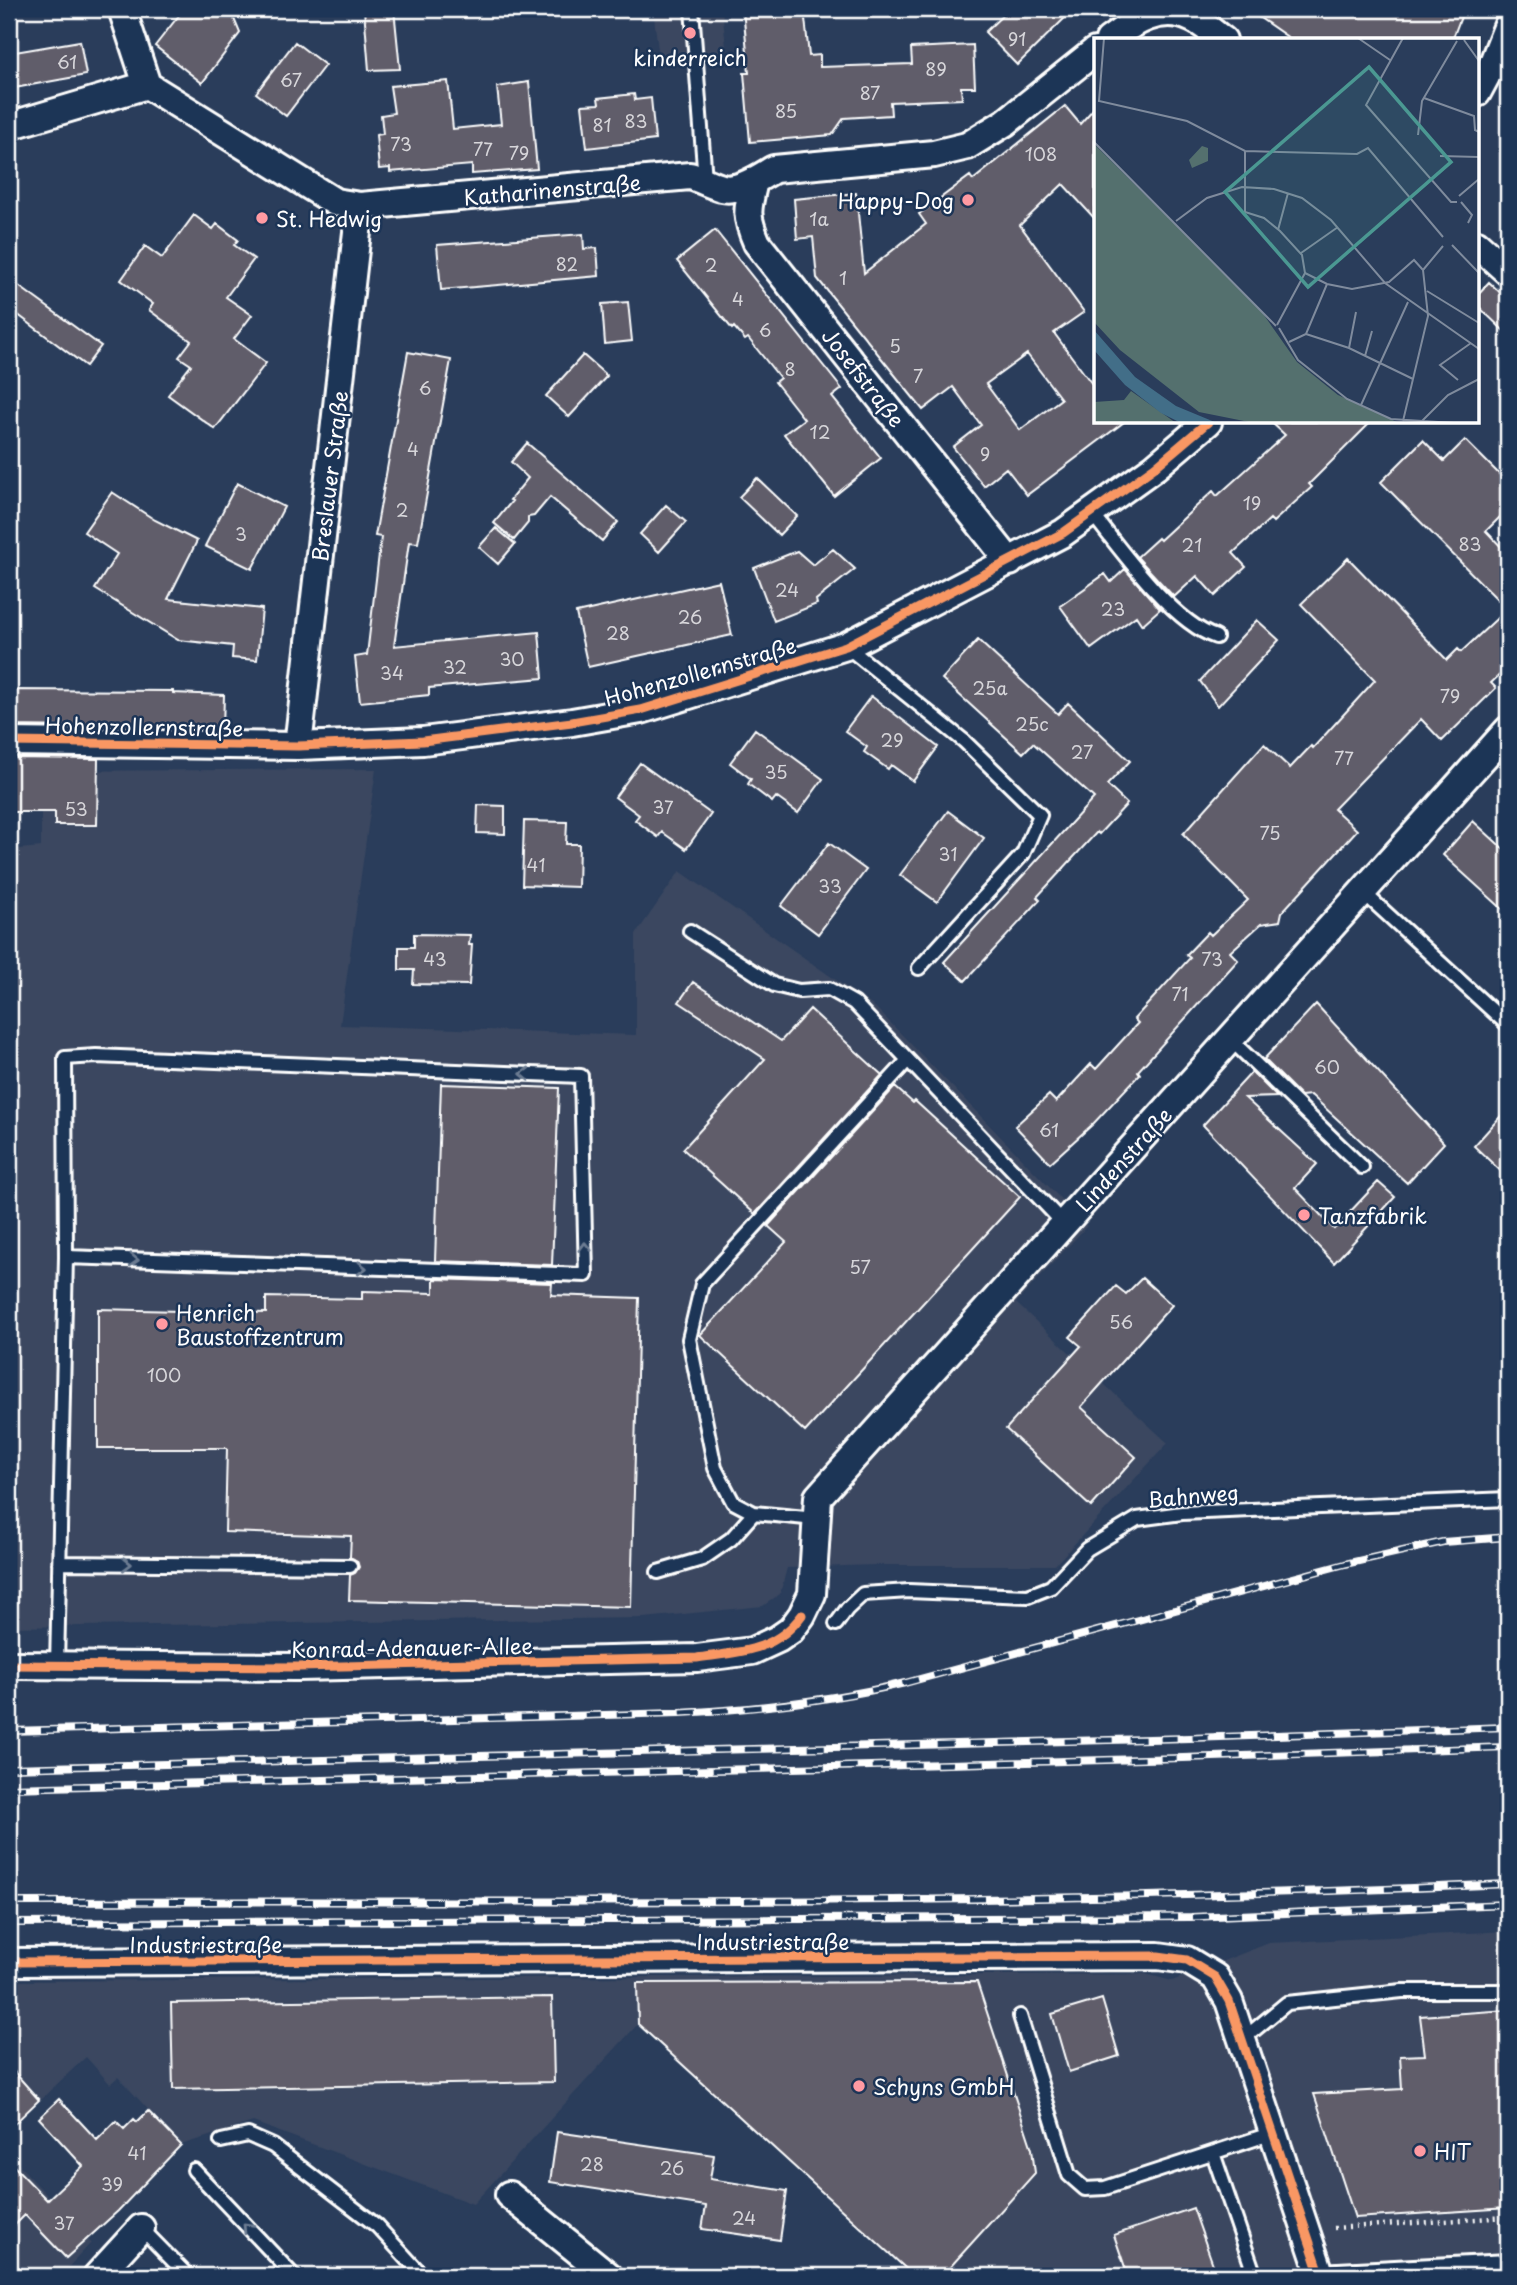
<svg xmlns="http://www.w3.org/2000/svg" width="1517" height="2285" viewBox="0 0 1517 2285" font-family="'Playpen Sans',sans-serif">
<rect width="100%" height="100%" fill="#2a3d5b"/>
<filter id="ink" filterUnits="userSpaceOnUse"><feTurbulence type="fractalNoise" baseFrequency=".0143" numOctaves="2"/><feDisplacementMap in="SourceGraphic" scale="14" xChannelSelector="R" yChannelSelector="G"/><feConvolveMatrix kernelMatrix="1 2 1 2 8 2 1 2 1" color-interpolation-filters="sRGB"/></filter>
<g filter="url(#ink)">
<path fill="#3a4760" d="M653 9H722L727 56 675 62 660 66Z
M376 769 340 1025 636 1035V934L680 871 876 1008 1087 1226 1016 1303 1168 1443 1055 1565H874L787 1568 780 1594 763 1606 644 1618 9 1627V850L41 847V771Z
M1508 1931V2276H914L638 2024 473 2204 253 2122 181 2145 118 2077 110 2084 86 2057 9 2129V1981L1146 1974 1172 1981 1269 1943Z
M9 2154 91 2243 60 2276H9Z"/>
<path fill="#605d6b" stroke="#fff" stroke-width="2" fill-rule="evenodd" d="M184 9H230L240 33 202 83 155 46Z
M364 9H394L400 69 369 70Z
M743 9H804L809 56 820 55V67L912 64 911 48 973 45 975 87H961L962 99 890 102 891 115 844 118 832 135 750 142 744 73H749Z
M1009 9H1074L1017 65 985 32Z
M1247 9H1464L1452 40H1292Z
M80 41 86 75 9 89V53Z
M295 42 325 65 286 116 256 93Z
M448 81 453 129 501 124 497 87 529 82 537 169 472 174V165L390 172V168L379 169 376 135 383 134 381 115 394 113 390 86Z
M634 94 635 100 651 98 655 140 587 148 582 105 599 104 598 98Z
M1065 106 1080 124 1095 107V219L1063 184 1020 225 1084 312 1054 333 1095 388V422H1124L1027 495 1006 468 984 486 953 447 981 425 953 387 923 410 817 278 813 237 797 239 794 199 856 193 864 273 926 224 919 214 970 176 973 180ZM1027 354 1061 399 1020 430 986 384Z
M194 215 213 229 217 224 238 240 234 245 254 259 226 297 252 315 234 339 266 363 215 429 168 395 191 365 179 357 191 341 149 310 153 304 121 280 145 246 162 258Z
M715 230 842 389 832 397 881 458 834 496 784 434 804 419 775 382 780 378 748 338 745 340 734 327 732 329 677 261Z
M583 234 584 249 597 248 599 276 441 290 437 245Z
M9 279 101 346 86 366 9 308Z
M1489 282 1508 300V335L1477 305V295Z
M628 302 632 341 605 344 602 304Z
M408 352 451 360 418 543 409 542 394 646 539 632 543 678 429 688V695L360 702 355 657 367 655 381 537 375 536Z
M583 355 607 376 569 417 546 396Z
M1271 422H1371L1309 484 1312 487 1273 522 1270 519 1233 553 1246 567 1215 596 1197 576 1174 597 1137 557 1158 538 1160 540 1213 491 1217 496 1285 435Z
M1423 440 1444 461 1465 440 1508 483V509L1486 531 1508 554V667L1491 683 1496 688 1442 741 1421 719 1334 809 1357 830 1282 912 1280 921 1261 924 1230 952 1238 960 1138 1071 1140 1074 1093 1124 1050 1163 1015 1126 1049 1095 1056 1102 1091 1064 1096 1069 1138 1023 1134 1019 1190 958 1186 955 1208 932 1211 935 1248 900 1183 834 1264 744 1290 768 1311 746 1313 748 1375 680 1301 604 1348 558 1447 660 1458 649 1461 652 1507 609 1381 482Z
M527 443 618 522 602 541 550 497 534 516 528 517V523L514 540 494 523 512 501 510 500 528 478 511 462Z
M757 478 797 516 779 535 739 497Z
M237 483 284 507 252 569 205 546Z
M112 492 155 520 197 541 168 599 262 609 257 660 232 658 233 646 178 640 95 589 117 554 84 532Z
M666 505 686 522 659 552 640 534Z
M496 528 515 544 498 564 479 547Z
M833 549 855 569 816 600 817 604 774 621 754 568 797 551 813 565Z
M1125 569 1160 609 1142 625 1136 616 1091 649 1060 606 1105 574 1111 582Z
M719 581 732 635 588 667 576 613Z
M1257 620 1279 640 1218 706 1200 681Z
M978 640 1058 714 1068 703 1130 761 1107 785 1127 804 1099 834 1097 832 1037 897 1040 900 965 981 944 962 1094 798 1033 743 1023 753 942 679Z
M9 690 173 691V693L224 695 223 729 9 726Z
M871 696 938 747 913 781 891 765 888 769 864 752 867 747 845 731Z
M755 729 823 779 798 813 776 797 772 802 748 784 751 779 730 763Z
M9 758 98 759 97 825H55V812H9Z
M640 763 711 814 686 849 662 832 658 837 635 820 639 815 615 797Z
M478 805 505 806V834L477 833Z
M948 811 984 838 937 902 900 875Z
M524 821 567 822 566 844H579L578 887 522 885Z
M1473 821 1508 853V914L1443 855Z
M829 843 866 870 818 934 781 906Z
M414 934 470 935 469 945H472L469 985 413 984 414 970H399V947H414Z
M693 982 781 1041 810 1009 882 1075 755 1214 683 1149 765 1059 679 1002Z
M1316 1004 1444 1143 1407 1183 1311 1095 1301 1096 1264 1059Z
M1252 1072 1277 1097 1245 1098 1317 1164 1295 1188 1334 1229 1378 1182 1395 1197 1334 1263 1203 1125Z
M441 1084 559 1088 552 1265 435 1261Z
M895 1087 913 1103 915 1101 1020 1197 805 1432 700 1335 786 1242 768 1226Z
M1508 1108V1178L1474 1146Z
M1142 1278 1172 1305 1081 1407 1136 1457 1091 1507 1006 1429 1081 1346 1070 1337 1116 1286 1126 1294Z
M434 1279 552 1283 551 1295 639 1298 631 1607 349 1600 350 1575 355 1573 359 1567 357 1561 350 1557 351 1536 225 1532 227 1448H98V1309L266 1313V1297L362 1299V1291L434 1293Z
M977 1982 1032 2149 1035 2173 942 2276H914L638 2024 637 1983Z
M552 1997 554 2082 173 2089 171 2003Z
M1102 1999 1119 2056 1069 2072 1052 2014Z
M1508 2010V2208L1355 2218 1314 2094 1402 2089 1400 2056 1425 2055 1420 2016Z
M9 2066 39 2100 9 2129Z
M59 2099 97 2140 116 2121 124 2129 134 2119 137 2122 148 2111 181 2145 118 2211 66 2258 25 2215 9 2231V2161L47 2200 83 2166 39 2118Z
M557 2132 714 2155 710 2179 787 2191 780 2240 702 2229 706 2206 550 2182Z
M1193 2208 1217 2276H1128L1114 2235Z"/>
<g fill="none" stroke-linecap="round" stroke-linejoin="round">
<g stroke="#fff" stroke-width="18">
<path id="service" d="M692 9 705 180
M1091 512C1120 549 1173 623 1216 637
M846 646 964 741 1040 815 1023 854 919 968
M1363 892 1508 1025
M690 931 774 985 799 991 829 989 854 1003 1064 1224
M1231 1040 1362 1167
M816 1519 754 1513 733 1502 715 1468 689 1339 702 1284 908 1060
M59 1563 350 1566
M658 1572 702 1559 731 1539 754 1513
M836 1624 847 1609 863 1594 909 1591 1028 1596 1051 1587 1087 1549 1137 1519 1182 1513 1508 1499
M57 1666 66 1257 65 1058 96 1056 581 1076 586 1275 66 1257
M1020 2016 1069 2175 1085 2189 1105 2188 1273 2133
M1242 2040 1287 2003 1402 1991H1508
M221 2141 248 2135 273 2146 377 2226 423 2276
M1213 2153 1255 2276
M194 2170 294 2276
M141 2228 188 2276
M1319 2271 1508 2261"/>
</g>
<g stroke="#fff" stroke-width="32">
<path id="minor" d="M122 9 147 85
M1109 40C1133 22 1161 4 1191 18 1202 22 1213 33 1223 40
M1477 93 1492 65 1508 25
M9 126 147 85 335 202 360 206 690 176C701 179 711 185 722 188 739 192 760 177 774 169L934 154 967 146 1006 122 1095 51
M754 181C747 210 745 215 757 243L1010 562
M1477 244 1508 272
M9 742 298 746 423 741 572 722 641 710 846 646 1063 533 1155 467 1208 422
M298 746 360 206
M9 1665 299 1667 697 1658 752 1651 778 1639 791 1630 802 1615 812 1594 818 1497 1508 730
M9 1962 1158 1956 1187 1960 1215 1977 1229 2001 1321 2276
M509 2195 609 2276
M97 2276 141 2228"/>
</g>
<path stroke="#fff" stroke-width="4.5" stroke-dasharray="2 5" stroke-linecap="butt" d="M1334 2228 1508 2217"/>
<use href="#service" stroke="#1d3557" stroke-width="12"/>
<use href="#minor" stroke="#1d3557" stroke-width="26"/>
<g stroke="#fff" stroke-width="8">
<path id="rail" d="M9 1731 680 1713C758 1709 829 1701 905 1683L1345 1564 1443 1542 1508 1537
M9 1768 1190 1738 1508 1727
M9 1788 1183 1758 1508 1747
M9 1902C508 1900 1009 1907 1508 1884
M9 1923 1191 1917 1508 1904"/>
</g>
<use href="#rail" stroke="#1d3557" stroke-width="5" stroke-dasharray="16" stroke-linecap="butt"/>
<g stroke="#1d3557" stroke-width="13">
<path id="cycleway" d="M9 742 298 746 423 741 572 722 641 710 846 646 1063 533 1155 467 1208 422
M9 1665 299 1667 697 1658C739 1652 775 1652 802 1615
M9 1962 1158 1956 1187 1960 1215 1977 1229 2001 1321 2276"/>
</g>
<use href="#cycleway" stroke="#f99763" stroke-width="9"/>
</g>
<defs><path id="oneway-chevron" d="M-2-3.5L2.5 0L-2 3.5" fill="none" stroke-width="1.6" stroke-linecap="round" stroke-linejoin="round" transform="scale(1.75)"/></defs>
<g stroke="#6c7c92">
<use href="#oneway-chevron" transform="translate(525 1074) rotate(-178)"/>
<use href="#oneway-chevron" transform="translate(585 1247) rotate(-91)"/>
<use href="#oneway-chevron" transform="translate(134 1260) rotate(3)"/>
<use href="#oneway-chevron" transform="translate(362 1268) rotate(2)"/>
<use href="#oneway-chevron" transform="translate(127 1564) rotate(1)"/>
<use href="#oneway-chevron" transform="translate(247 2227) rotate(-133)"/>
</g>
</g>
<g fill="#ff9aa2" stroke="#1d3557" stroke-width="2.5">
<circle cx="690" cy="33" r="7"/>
<circle cx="968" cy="200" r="7"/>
<circle cx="262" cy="218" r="7"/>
<circle cx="1304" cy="1215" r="7"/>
<circle cx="162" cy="1324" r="7"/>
<circle cx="859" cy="2086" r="7"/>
<circle cx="1420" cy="2151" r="7"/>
</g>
<g text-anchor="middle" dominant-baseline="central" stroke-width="5" stroke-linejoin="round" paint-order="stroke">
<g font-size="18" fill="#d7d6da">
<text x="1017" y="38">91</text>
<text x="67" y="61">61</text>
<text x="936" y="68">89</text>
<text x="291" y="79">67</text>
<text x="870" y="92">87</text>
<text x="786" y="110">85</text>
<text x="636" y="120">83</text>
<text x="602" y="124">81</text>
<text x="401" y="143">73</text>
<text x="483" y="148">77</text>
<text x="519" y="152">79</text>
<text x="1041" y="153">108</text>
<text x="819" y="218">1a</text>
<text x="567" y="263">82</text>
<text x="711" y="264">2</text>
<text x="843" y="277">1</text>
<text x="738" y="298">4</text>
<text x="765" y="329">6</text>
<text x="895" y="345">5</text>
<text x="790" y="368">8</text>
<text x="918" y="375">7</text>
<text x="425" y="387">6</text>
<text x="820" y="431">12</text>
<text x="413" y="448">4</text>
<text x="985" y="453">9</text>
<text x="1252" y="502">19</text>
<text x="402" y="509">2</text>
<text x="241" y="533">3</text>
<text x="1470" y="543">83</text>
<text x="1192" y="544">21</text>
<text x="787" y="589">24</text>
<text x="1113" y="608">23</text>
<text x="690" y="616">26</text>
<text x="618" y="632">28</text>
<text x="512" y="658">30</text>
<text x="455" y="666">32</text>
<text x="392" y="672">34</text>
<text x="990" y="687">25a</text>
<text x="1450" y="695">79</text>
<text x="1032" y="723">25c</text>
<text x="892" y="739">29</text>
<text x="1082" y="751">27</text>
<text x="1344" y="757">77</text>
<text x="776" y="771">35</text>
<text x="663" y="806">37</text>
<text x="76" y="808">53</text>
<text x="1270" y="832">75</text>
<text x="948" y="853">31</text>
<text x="536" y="864">41</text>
<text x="830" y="885">33</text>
<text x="435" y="958">43</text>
<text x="1212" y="958">73</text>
<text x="1180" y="993">71</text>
<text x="1327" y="1066">60</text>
<text x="1049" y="1129">61</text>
<text x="860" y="1266">57</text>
<text x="1121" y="1321">56</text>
<text x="164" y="1374">100</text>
<text x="137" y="2152">41</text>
<text x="592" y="2163">28</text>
<text x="672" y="2167">26</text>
<text x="112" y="2183">39</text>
<text x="744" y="2217">24</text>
<text x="64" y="2222">37</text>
</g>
<g font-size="21" fill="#fff" stroke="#1d3557" text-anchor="start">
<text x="690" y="57" text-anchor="middle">kinderreich</text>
<text x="954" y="200" text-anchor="end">Happy-Dog</text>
<text x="276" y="218">St. Hedwig</text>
<text x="1318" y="1215">Tanzfabrik</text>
<text x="176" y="1312">Henrich<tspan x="176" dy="24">Baustoffzentrum</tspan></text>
<text x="873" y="2086">Schyns GmbH</text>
<text x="1434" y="2151">HIT</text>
</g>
<g font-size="21" fill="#fff" stroke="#1d3557">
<text transform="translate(552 189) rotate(-5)">Katharinenstraße</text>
<text transform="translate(864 377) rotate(52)">Josefstraße</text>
<text transform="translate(329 476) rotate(-83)">Breslauer Straße</text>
<text transform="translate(700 671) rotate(-16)">Hohenzollernstraße</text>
<text transform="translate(144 726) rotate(1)">Hohenzollernstraße</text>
<text transform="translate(1123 1159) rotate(-48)">Lindenstraße</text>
<text transform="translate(1193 1495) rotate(-5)">Bahnweg</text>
<text transform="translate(412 1647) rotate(-1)">Konrad-Adenauer-Allee</text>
<text x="773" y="1941">Industriestraße</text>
<text x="206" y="1944">Industriestraße</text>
</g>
</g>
<g transform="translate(1094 38)">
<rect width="385" height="385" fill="#2a3d5b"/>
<path d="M0 106 165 270 203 324 244 357 305 385H160L105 374 26 312 0 284ZM108 108 114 110V123L98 130 95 122ZM37 353 82 385H0V364L30 362Z" fill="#54706e"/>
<path d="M0 292 41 339 82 368 123 385H87L67 375 31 347 0 312Z" fill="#426e88"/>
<path fill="none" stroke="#7f8b9d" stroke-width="2" d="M10 0 5 63 93 83 151 113 263 116 274 110 349 199M264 0 296 22M309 0 272 67 357 164H363M370 2 385 23M330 60 380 78 381 92 385 94M324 97 328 63 363 3M0 104 182 288M151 113V174L170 180 186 193 208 217 211 235 233 246 258 251 295 244 320 222 329 232 334 278 309 383M346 118 385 119M365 158 385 141M367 164 378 177 374 185M82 183 113 160 148 149 180 151 208 160 237 182 291 245 385 311M184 192 194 155M358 207 385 235M207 215 244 189M329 232 349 208M333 253 385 285M183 287 211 235M185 290 204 322 253 361 297 381 360 385M212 296 255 310 319 341M195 304 212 296 233 246M255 310 262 274M271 318 278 293M364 342 346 327 377 305M267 367 314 264M326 385 354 357 385 341"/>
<path fill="#4b9892" fill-opacity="0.15" stroke="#4b9892" stroke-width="3.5" d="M275 29 357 124 214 249 131 154Z"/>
<rect width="385" height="385" fill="none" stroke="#fff" stroke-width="3.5"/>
</g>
<rect width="1517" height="2285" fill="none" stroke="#1d3557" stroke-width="35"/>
<rect x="18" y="18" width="1482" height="2250" fill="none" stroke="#fff" stroke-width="2.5" filter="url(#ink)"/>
</svg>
